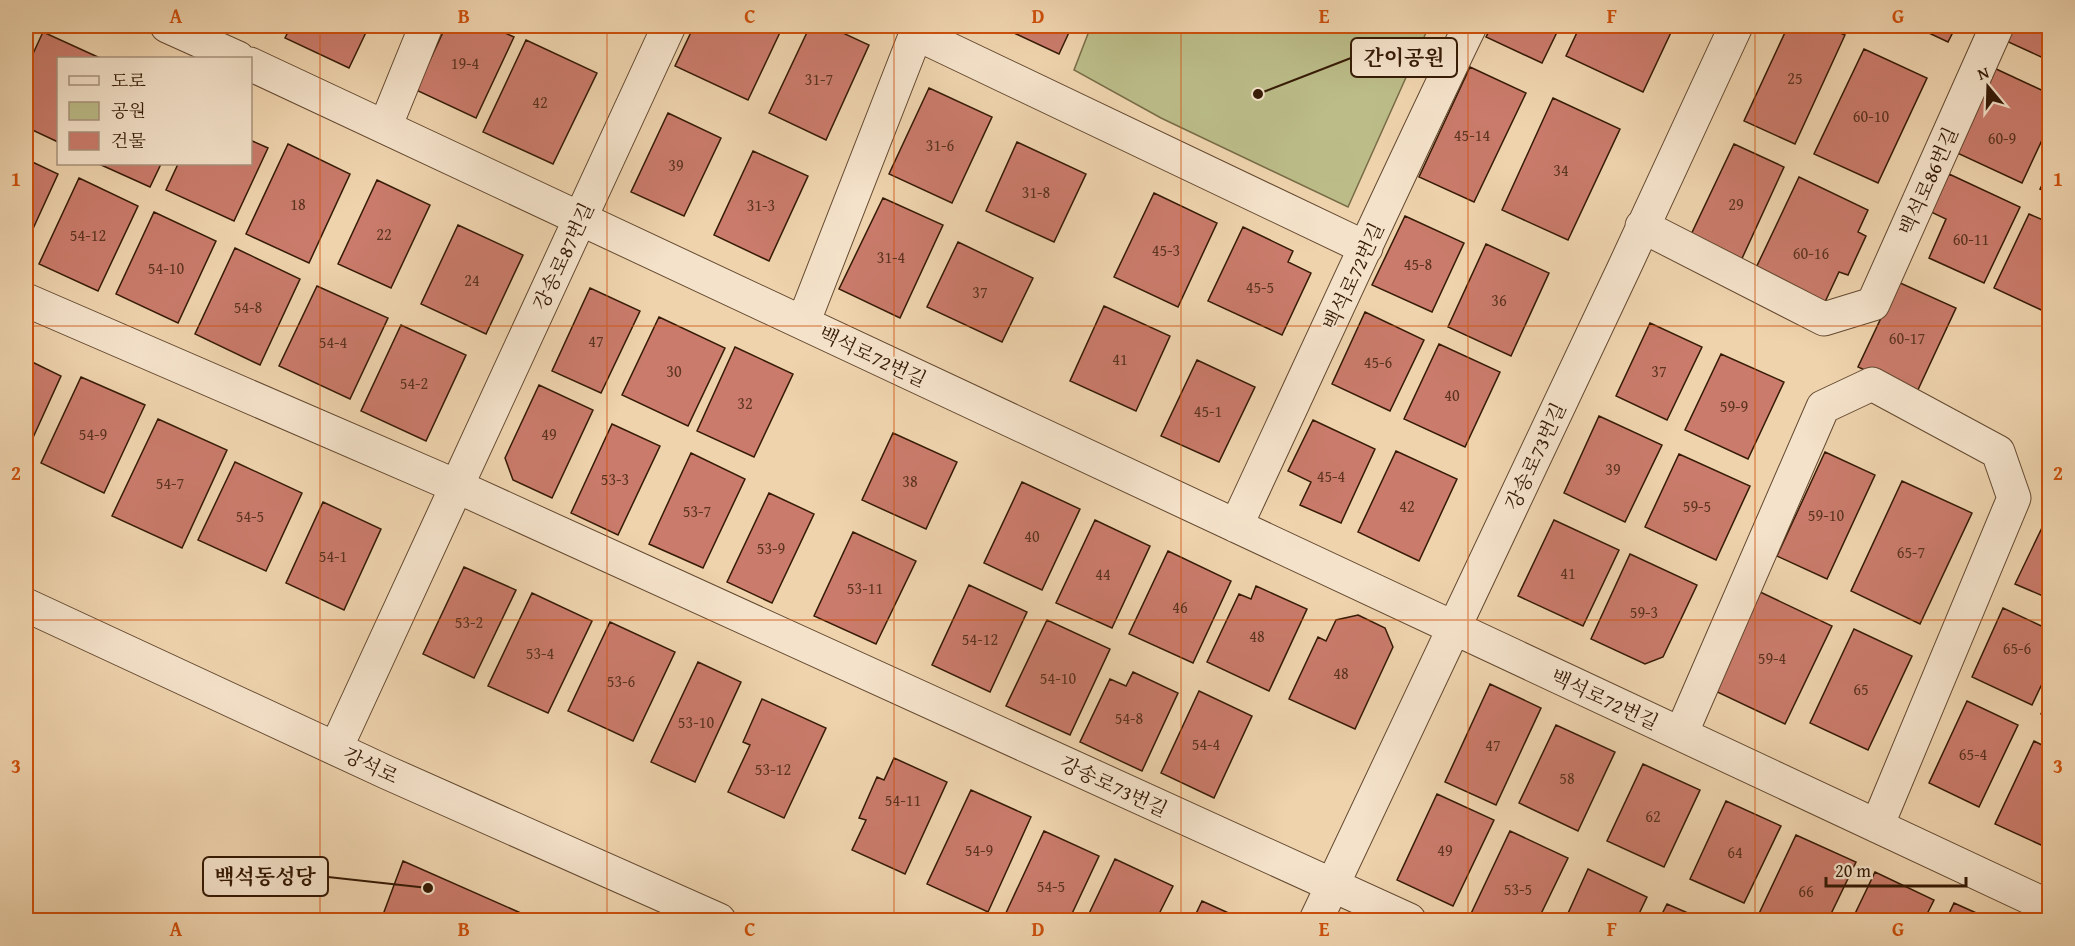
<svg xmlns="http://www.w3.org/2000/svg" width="2075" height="946" viewBox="0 0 2075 946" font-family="'Gentium Book Plus','Noto Serif KR',serif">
<rect width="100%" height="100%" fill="#eed3ad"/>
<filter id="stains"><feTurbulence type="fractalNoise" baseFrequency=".00333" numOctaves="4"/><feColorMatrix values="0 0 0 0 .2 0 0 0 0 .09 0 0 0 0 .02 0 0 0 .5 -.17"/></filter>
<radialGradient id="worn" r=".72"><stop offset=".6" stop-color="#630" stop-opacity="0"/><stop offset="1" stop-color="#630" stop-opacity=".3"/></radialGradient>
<path fill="#bbbc88" stroke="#786c47" stroke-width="1.5" d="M1091 26H1429L1348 207 1161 118 1074 70Z"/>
<path fill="#ca7b6b" stroke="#361b06" stroke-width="1.5" d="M291 26H369L349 68 285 38Z
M446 26H489L514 37 476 118 416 90Z
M694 26H783L748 100 675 66Z
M810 26H828L869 45 826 140 769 113Z
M999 26H1072L1059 54Z
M1492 26H1560L1542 63 1486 37Z
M1580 26H1674L1643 92 1566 56Z
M1788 26H1824L1845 35 1795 144 1744 121Z
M1914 26H1956L1948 42Z
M2011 26H2050V61L2004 40Z
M43 32 100 58H58V142L26 127V69Z
M526 40 597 73 553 164 483 132Z
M1864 49 1927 78 1878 183 1814 154Z
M1470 67 1526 93 1474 202 1419 177Z
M1994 68 2050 94V123L2022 183 1955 152Z
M929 88 992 117 952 203 889 174Z
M1553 98 1620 129 1568 240 1502 210Z
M668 113 721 138 684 216 631 192Z
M250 140 268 148 234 221 166 190 178 164H250Z
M1017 142 1086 174 1054 242 986 211Z
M288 144 350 174 309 263 246 234Z
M1734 144 1784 167 1739 265 1688 241Z
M753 151 808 176 769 261 714 235Z
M26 159 58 174 26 244Z
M99 164H161L150 187Z
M2050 169V193L2040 189Z
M1949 174 2020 207 1984 283 1929 258 1946 219 1931 212Z
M1799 177 1868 210 1858 232 1866 236 1848 275 1839 272 1825 302 1755 270Z
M79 178 138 206 98 291 39 264Z
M377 180 430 205 391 288 338 264Z
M1154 193 1217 223 1178 307 1114 277Z
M883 198 943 225 900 318 839 289Z
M154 212 216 241 178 323 116 294Z
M2029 214 2050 223V314L1994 288Z
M1405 216 1464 243 1432 312 1372 285Z
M458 225 523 255 486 334 421 304Z
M1243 227 1293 251 1288 262 1311 273 1282 335 1208 301Z
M958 242 1033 278 1002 342 927 307Z
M1486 244 1549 273 1511 356 1448 327Z
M235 248 300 279 260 365 195 334Z
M1898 282 1956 308 1916 394 1858 367Z
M317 286 388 318 350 399 279 366Z
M590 288 640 311 601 393 552 371Z
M1104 306 1170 336 1136 411 1070 381Z
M1365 312 1424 340 1390 411 1332 384Z
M659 317 725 348 688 426 622 395Z
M1650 323 1702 347 1667 420 1616 396Z
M401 325 466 355 426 441 361 411Z
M1439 344 1500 372 1465 447 1404 419Z
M735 347 793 374 754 457 697 431Z
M1721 354 1784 382 1748 459 1685 430Z
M26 359 61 376 26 453Z
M1197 360 1255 387 1219 462 1161 436Z
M81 377 145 405 104 493 41 463Z
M539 385 593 410 552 498 513 480 505 458Z
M1599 416 1662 445 1625 522 1564 493Z
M158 419 227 450 182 548 112 516Z
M1313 420 1375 449 1341 523 1300 505 1311 482 1288 471Z
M612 424 660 446 618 535 571 513Z
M893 433 957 462 926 529 862 500Z
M1396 451 1457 479 1419 561 1358 532Z
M1825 452 1875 475 1827 579 1777 556Z
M691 453 745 479 703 568 649 544Z
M1679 454 1750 486 1716 560 1645 527Z
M235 462 302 493 266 571 198 540Z
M1902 481 1972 513 1920 624 1851 591Z
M1022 482 1080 509 1042 590 984 563Z
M769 493 814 514 772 603 727 582Z
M323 502 381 529 344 610 286 583Z
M2050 511V599L2015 584Z
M1095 520 1150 546 1112 628 1056 603Z
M1554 520 1619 550 1583 626 1518 596Z
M853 532 916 561 876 644 814 616Z
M1168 551 1231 581 1193 663 1129 634Z
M1630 554 1697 585 1663 657 1645 664 1591 639Z
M464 567 516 590 474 678 423 654Z
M969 585 1027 612 990 692 932 665Z
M1256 586 1307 609 1269 691 1207 662 1239 594 1251 599Z
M1758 591 1832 626 1785 724 1713 690Z
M532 593 592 621 548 713 488 686Z
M2003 608 2050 630V667L2032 705 1972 677Z
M1358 615 1385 628 1393 647 1355 729 1289 699 1318 637 1326 641 1336 620Z
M1047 620 1110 649 1070 735 1006 706Z
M610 622 675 652 633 741 568 711Z
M1854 629 1912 656 1868 750 1810 723Z
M698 662 741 682 695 782 651 762Z
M1133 672 1178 693 1142 771 1080 742 1110 679 1126 686Z
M1490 684 1541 708 1496 805 1445 782Z
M1199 691 1252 716 1214 798 1161 773Z
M2050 696V718L2041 714Z
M762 699 826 728 784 818 728 792 750 745 743 742Z
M1967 701 2018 725 1979 807 1929 783Z
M1556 725 1615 752 1578 831 1519 803Z
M2034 741 2050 749V849L1995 824Z
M894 758 947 782 905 874 852 850 866 820 859 818 877 777 884 780Z
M1643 764 1700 790 1664 867 1607 841Z
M971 790 1031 817 988 912 927 884Z
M1437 794 1494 820 1453 906 1397 880Z
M1726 801 1781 826 1744 903 1690 879Z
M1044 831 1099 856 1069 920H1012L1004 917Z
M1510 831 1568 858 1538 920H1468Z
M1796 835 1856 862 1828 920H1756Z
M1115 859 1173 886 1156 920H1086Z
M403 861 523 914 521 920H381Z
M1588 869 1647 897 1636 920H1565Z
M1875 872 1934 900 1924 920H1852Z
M1202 901 1244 920H1193Z
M1954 903 1992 920H1946Z
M1667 904 1704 920H1659Z"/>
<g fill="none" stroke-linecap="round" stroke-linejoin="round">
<g stroke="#644930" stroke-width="35">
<path id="street" d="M167 26 238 58
M915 33 1366 248
M250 64 2050 907
M385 127 426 26
M1642 226 1824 319 1873 304 1997 26
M26 300 456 486 1409 920
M803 323 919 26
M1236 526C1314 359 1390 191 1470 26
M26 605 388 773 719 920
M1681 734 1823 407 1872 384 1998 452 2014 498 1877 826
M336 748 669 26
M1316 920 1624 268 1736 26"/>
</g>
<use href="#street" stroke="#f4e2ca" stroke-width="33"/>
</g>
<path fill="none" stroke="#cd500b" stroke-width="1.5" stroke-opacity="0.55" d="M320 26V920M607 26V920M894 26V920M1181 26V920M1468 26V920M1755 26V920M26 326H2050M26 620H2050"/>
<g text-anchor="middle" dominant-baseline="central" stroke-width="4.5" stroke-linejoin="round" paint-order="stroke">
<g font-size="16" fill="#5b331f">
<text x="465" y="63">19-4</text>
<text x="1795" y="78">25</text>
<text x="819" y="79">31-7</text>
<text x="540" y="102">42</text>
<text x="1871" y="116">60-10</text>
<text x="1472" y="135">45-14</text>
<text x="2002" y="138">60-9</text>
<text x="940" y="145">31-6</text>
<text x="676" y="165">39</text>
<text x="1561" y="170">34</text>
<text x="1036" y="192">31-8</text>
<text x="298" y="204">18</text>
<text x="1736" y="204">29</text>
<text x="761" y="205">31-3</text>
<text x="384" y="234">22</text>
<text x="88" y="235">54-12</text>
<text x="1971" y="239">60-11</text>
<text x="1166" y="250">45-3</text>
<text x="1811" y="253">60-16</text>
<text x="891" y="257">31-4</text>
<text x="1418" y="264">45-8</text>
<text x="166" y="268">54-10</text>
<text x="472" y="280">24</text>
<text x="1260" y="287">45-5</text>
<text x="980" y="292">37</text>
<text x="1499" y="300">36</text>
<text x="248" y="307">54-8</text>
<text x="1907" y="338">60-17</text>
<text x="596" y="341">47</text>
<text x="333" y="342">54-4</text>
<text x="1120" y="359">41</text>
<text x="1378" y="362">45-6</text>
<text x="674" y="371">30</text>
<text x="1659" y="371">37</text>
<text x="414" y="383">54-2</text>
<text x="1452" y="395">40</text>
<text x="745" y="403">32</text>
<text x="1734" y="406">59-9</text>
<text x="1208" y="411">45-1</text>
<text x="93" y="434">54-9</text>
<text x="549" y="434">49</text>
<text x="1613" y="469">39</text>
<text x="1331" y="476">45-4</text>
<text x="615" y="479">53-3</text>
<text x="910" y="481">38</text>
<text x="170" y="483">54-7</text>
<text x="1407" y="506">42</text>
<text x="1697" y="506">59-5</text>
<text x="697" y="511">53-7</text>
<text x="1826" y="515">59-10</text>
<text x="250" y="516">54-5</text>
<text x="1032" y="536">40</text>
<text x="771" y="548">53-9</text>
<text x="1911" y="552">65-7</text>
<text x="333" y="556">54-1</text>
<text x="1568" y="573">41</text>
<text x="1103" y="574">44</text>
<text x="865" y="588">53-11</text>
<text x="1180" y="607">46</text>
<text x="1644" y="612">59-3</text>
<text x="469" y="622">53-2</text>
<text x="1257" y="636">48</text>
<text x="980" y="639">54-12</text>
<text x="2017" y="648">65-6</text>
<text x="540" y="653">53-4</text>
<text x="1772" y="658">59-4</text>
<text x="1341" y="673">48</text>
<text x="1058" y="678">54-10</text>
<text x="621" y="681">53-6</text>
<text x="1861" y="689">65</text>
<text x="1129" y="718">54-8</text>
<text x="696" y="722">53-10</text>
<text x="1206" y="744">54-4</text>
<text x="1493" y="745">47</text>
<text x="1973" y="754">65-4</text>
<text x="773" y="769">53-12</text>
<text x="1567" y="778">58</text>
<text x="903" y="800">54-11</text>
<text x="1653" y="816">62</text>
<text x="979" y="850">54-9</text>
<text x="1445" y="850">49</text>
<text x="1735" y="852">64</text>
<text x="1051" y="886">54-5</text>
<text x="1518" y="889">53-5</text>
<text x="1806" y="891">66</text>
</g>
<g font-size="20" fill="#361b06" stroke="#f4e2ca">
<text transform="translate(1928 181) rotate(-66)">백석로86번길</text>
<text transform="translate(563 256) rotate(-65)">강송로87번길</text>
<text transform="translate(1353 276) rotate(-65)">백석로72번길</text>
<text transform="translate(873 356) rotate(25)">백석로72번길</text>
<text transform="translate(1535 456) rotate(-65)">강송로73번길</text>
<text transform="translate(1605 699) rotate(25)">백석로72번길</text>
<text transform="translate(371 765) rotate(25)">강석로</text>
<text transform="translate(1114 786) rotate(25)">강송로73번길</text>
</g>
</g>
<path fill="none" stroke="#361b06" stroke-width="2" d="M1258 94L1351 58M428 888L328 877"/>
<g fill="#361b06" stroke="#f4e2ca" stroke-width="2">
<circle cx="1258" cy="94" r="6"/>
<circle cx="428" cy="888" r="6"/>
</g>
<g fill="#f4e2ca" stroke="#361b06" stroke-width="2">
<rect x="1351" y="38" width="106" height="39" rx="6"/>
<rect x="203" y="857" width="125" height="39" rx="6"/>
</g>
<g font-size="21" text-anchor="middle" font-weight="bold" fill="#361b06">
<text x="1404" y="65">간이공원</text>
<text x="265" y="884">백석동성당</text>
</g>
<rect width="2075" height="946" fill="none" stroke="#eed3ad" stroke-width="66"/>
<rect x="57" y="57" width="195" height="108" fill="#f4e2ca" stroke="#a8927c" stroke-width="1.5"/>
<rect x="69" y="76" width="30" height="9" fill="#f4e2ca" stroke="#a8927c" stroke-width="1.5"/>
<text x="111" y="87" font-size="18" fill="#361b06">도로</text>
<rect x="69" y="102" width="30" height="18" fill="#bbbc88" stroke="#a8927c" stroke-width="1.5"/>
<text x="111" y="117" font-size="18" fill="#361b06">공원</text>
<rect x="69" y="132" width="30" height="18" fill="#ca7b6b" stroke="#a8927c" stroke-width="1.5"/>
<text x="111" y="147" font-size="18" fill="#361b06">건물</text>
<g transform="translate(1988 87) rotate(341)" stroke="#f4e2ca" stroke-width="4.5" paint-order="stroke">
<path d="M0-4.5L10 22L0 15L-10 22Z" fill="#361b06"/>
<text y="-9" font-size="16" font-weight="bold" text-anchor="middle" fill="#361b06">N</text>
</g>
<path d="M1826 877v9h140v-9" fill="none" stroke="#361b06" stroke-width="3"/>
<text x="1835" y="877" font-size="18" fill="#361b06" stroke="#f4e2ca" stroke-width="4.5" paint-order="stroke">20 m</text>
<rect x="33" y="33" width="2009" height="880" fill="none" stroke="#cd500b" stroke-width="2"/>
<g font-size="20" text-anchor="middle" font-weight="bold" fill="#cd500b">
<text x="176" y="23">A</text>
<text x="464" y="23">B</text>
<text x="750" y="23">C</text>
<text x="1038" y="23">D</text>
<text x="1324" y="23">E</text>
<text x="1612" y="23">F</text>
<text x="1898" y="23">G</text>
<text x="16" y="186">1</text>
<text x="2058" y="186">1</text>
<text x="16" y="480">2</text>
<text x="2058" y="480">2</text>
<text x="16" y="773">3</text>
<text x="2058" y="773">3</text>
<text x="176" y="936">A</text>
<text x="464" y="936">B</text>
<text x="750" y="936">C</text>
<text x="1038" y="936">D</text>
<text x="1324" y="936">E</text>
<text x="1612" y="936">F</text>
<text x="1898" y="936">G</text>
</g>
<rect width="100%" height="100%" filter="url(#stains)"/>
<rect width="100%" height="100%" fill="url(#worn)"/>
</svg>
